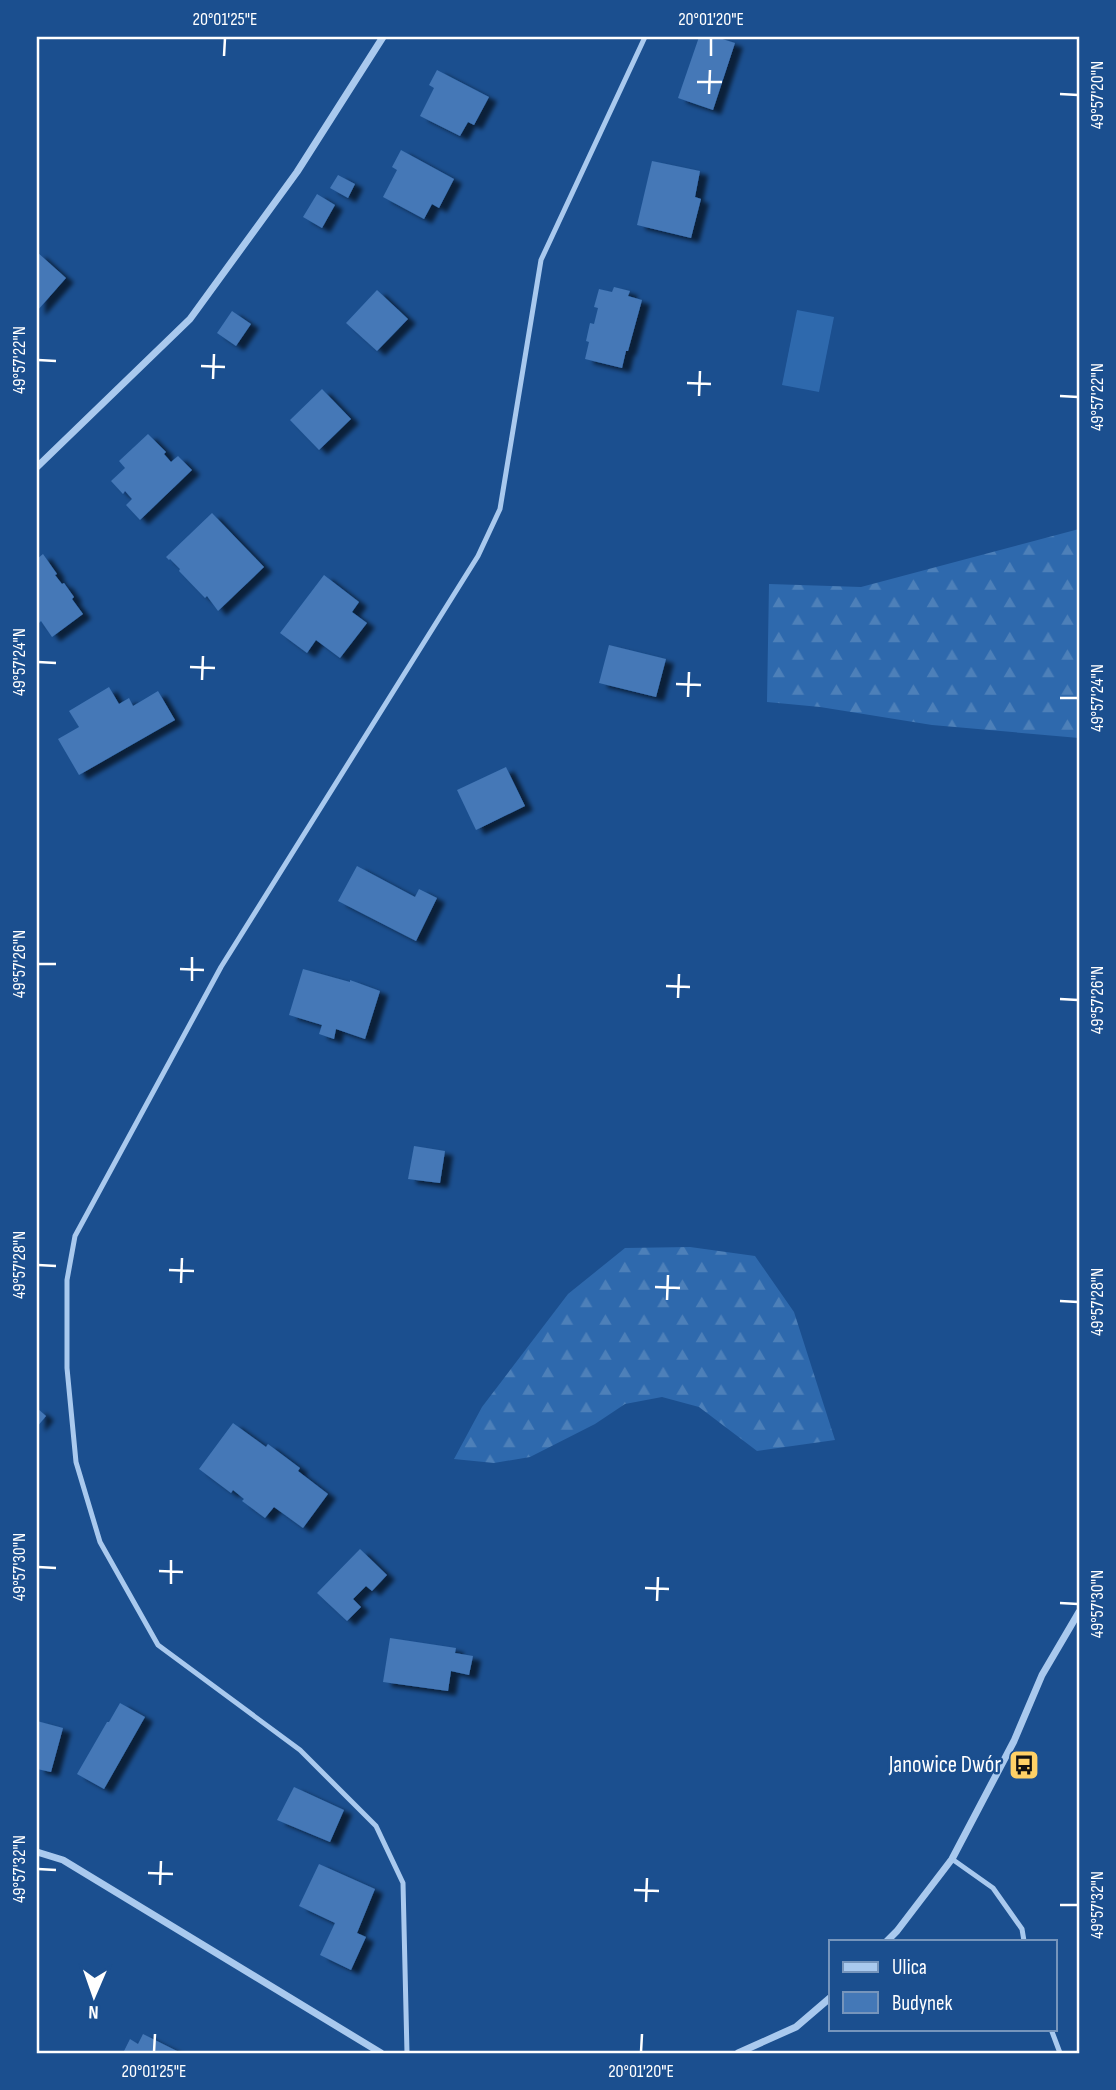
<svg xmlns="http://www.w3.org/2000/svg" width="1116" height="2090" viewBox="0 0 1116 2090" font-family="'Sofia Sans Condensed',sans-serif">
<defs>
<pattern id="forest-firs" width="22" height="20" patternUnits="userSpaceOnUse" patternTransform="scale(1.75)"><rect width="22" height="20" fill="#2e69ad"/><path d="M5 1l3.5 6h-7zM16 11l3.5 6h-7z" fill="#4d80b9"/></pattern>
<filter id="shadow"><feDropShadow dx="8" dy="4.5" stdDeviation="2" flood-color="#0009"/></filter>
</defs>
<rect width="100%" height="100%" fill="#1b4f8f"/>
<path fill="url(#forest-firs)" d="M1079 529V738L932 725 820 707 767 702 769 584 861 587Z
M690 1247 755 1256 794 1312 835 1440 757 1451 699 1407 662 1397 625 1404 595 1424 530 1457 494 1463 454 1459 482 1407 568 1294 625 1248Z"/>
<path fill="#2e69ad" d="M797 310 834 317 819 392 782 385Z"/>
<path fill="#4478b7" filter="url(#shadow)" d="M699 37H716L735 43 713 110 678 98Z
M437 70 489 97 474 125 468 122 460 136 420 116 434 88 429 85Z
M401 150 454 179 439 208 432 204 424 219 383 197 397 170 392 167Z
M652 161 700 171 695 197 701 199 691 238 637 225Z
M338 175 355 184 348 198 330 188Z
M317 194 335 205 322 228 303 217Z
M37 252 66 278 37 311Z
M614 287 630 291 628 296 642 300 628 351H626L622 368 585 359 589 342 586 341 590 323 594 324 598 308 594 307 599 289 612 292Z
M377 290 408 319 377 351 346 323Z
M232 311 251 324 236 346 217 333Z
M322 389 351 419 319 450 290 420Z
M148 434 166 452 164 454 171 462 178 456 192 470 140 520 126 505 132 499 125 491 123 494 111 481 125 468 119 461Z
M212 513 264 567 218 611 207 596 205 598 179 571 180 569 170 559 169 560 166 557Z
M43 554 57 574 55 575 62 584 64 583 74 597 72 599 83 614 52 637 41 621 39 623 37 620V559Z
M324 575 359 602 352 612 367 623 340 658 316 640 307 653 280 633Z
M609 645 666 659 656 697 599 683Z
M109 687 119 704 129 698 133 706 158 691 175 720 79 775 58 739 79 727 69 711Z
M506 767 525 806 476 830 457 790Z
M357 866 415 897 419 889 437 898 416 941 338 901Z
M303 969 350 982V980L380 991 365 1039 336 1029 334 1039 319 1034 322 1025 289 1015Z
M414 1146 445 1151 440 1183 408 1179Z
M37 1408 46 1416 37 1427Z
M233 1423 266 1447 268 1444 300 1468 298 1471 328 1494 303 1528 274 1507 265 1518 242 1501 244 1499 233 1490 231 1493 199 1469Z
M360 1549 387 1575 372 1591 366 1586 353 1599 361 1607 347 1621 317 1593Z
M390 1638 456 1648 455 1653 473 1656 469 1675 451 1671 448 1691 383 1682Z
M120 1703 145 1717 104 1789 77 1774 107 1722H109Z
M37 1721 63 1728 51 1772 37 1769Z
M294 1787 344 1810 330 1842 277 1820Z
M319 1864 375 1889 357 1933 366 1937 351 1970 320 1955 335 1923 299 1906Z
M143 2034 181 2053H123L130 2039 138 2044Z"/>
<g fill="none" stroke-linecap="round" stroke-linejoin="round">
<path stroke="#a9c9ee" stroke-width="5" d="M952 1859 993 1888 1022 1929 1024 1941
M1051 2029 1060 2053
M407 2053 403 1883 376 1826 300 1750 158 1645 100 1542 76 1462 67 1368V1280L75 1236 221 967 478 556 500 509 541 260 645 37"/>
<path stroke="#a9c9ee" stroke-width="7" d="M37 467 190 319 297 172 383 37
M37 1852 63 1860 381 2053
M887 1941 897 1931 952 1859 1014 1741 1042 1675 1079 1612
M738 2053 796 2027 831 1997"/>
</g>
<path fill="none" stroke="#fff" stroke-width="2.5" d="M224 56 225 38M711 56V38M697 82H722M709 94 710 70M1060 94 1078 95M38 360 56 361M201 366 225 367M213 379 214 354M687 383 711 384M699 396 700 371M1060 396 1078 397M38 662 56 663M190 667 215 668M202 680 203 656M676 684 701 685M688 697 689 672M1060 698H1078M38 964H56M180 969 204 970M192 981V957M666 986 690 987M678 998 679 974M1060 999 1078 1000M38 1265 56 1266M169 1270 194 1271M181 1283 182 1258M655 1287 680 1288M667 1300 668 1275M1060 1301 1078 1302M38 1567 56 1568M159 1571 183 1572M171 1584V1560M645 1588 669 1589M657 1601 658 1577M1060 1603 1078 1604M38 1869 56 1870M148 1873 173 1874M160 1885 161 1861M634 1890 659 1891M646 1902 647 1878M1060 1905H1078M154 2052 155 2034M641 2052 642 2034"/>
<defs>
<g id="bus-square" transform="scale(1.575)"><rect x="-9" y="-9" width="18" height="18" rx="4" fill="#ffd166" stroke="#1b4f8f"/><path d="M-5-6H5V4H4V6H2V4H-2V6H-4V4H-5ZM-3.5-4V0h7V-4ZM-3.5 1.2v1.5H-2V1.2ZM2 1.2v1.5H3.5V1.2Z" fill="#111"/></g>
</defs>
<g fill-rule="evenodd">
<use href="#bus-square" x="1024" y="1765"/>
</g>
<g text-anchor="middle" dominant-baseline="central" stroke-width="5" stroke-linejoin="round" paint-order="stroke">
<g font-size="23" fill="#fff" stroke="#1b4f8f" text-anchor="end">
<text x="1001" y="1765">Janowice Dwór</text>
</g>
</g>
<rect width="1116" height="2090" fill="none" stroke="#1b4f8f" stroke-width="77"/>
<rect x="829" y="1940" width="228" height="91" fill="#1b4f8f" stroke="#7695bc" stroke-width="2"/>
<rect x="843" y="1962" width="35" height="10" fill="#a9c9ee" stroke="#7695bc" stroke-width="2"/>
<text x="892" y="1974" font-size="21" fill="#ffffff">Ulica</text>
<rect x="843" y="1992" width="35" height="21" fill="#4478b7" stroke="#7695bc" stroke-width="2"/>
<text x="892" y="2010" font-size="21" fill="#ffffff">Budynek</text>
<g transform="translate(94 1996) rotate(182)" stroke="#1b4f8f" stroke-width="5" paint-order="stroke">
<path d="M0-5L12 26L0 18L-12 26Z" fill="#ffffff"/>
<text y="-10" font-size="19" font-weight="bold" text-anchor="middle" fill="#ffffff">N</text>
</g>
<rect x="38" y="38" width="1040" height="2014" fill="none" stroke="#fff" stroke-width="2.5"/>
<g font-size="18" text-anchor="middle" fill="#fff">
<text x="225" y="25">20°01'25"E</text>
<text x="711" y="25">20°01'20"E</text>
<text transform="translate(1097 95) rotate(-90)" y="6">49°57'20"N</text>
<text transform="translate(19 360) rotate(-90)" y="6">49°57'22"N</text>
<text transform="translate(1097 397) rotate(-90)" y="6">49°57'22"N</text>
<text transform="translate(19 662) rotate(-90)" y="6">49°57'24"N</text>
<text transform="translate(1097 698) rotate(-90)" y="6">49°57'24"N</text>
<text transform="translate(19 964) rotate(-90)" y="6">49°57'26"N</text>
<text transform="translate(1097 1000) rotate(-90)" y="6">49°57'26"N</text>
<text transform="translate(19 1265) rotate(-90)" y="6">49°57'28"N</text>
<text transform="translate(1097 1302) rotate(-90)" y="6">49°57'28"N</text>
<text transform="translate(19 1567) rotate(-90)" y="6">49°57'30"N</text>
<text transform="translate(1097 1604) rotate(-90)" y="6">49°57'30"N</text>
<text transform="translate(19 1869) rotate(-90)" y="6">49°57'32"N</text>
<text transform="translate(1097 1905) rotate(-90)" y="6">49°57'32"N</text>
<text x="154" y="2077">20°01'25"E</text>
<text x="641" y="2077">20°01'20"E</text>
</g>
</svg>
